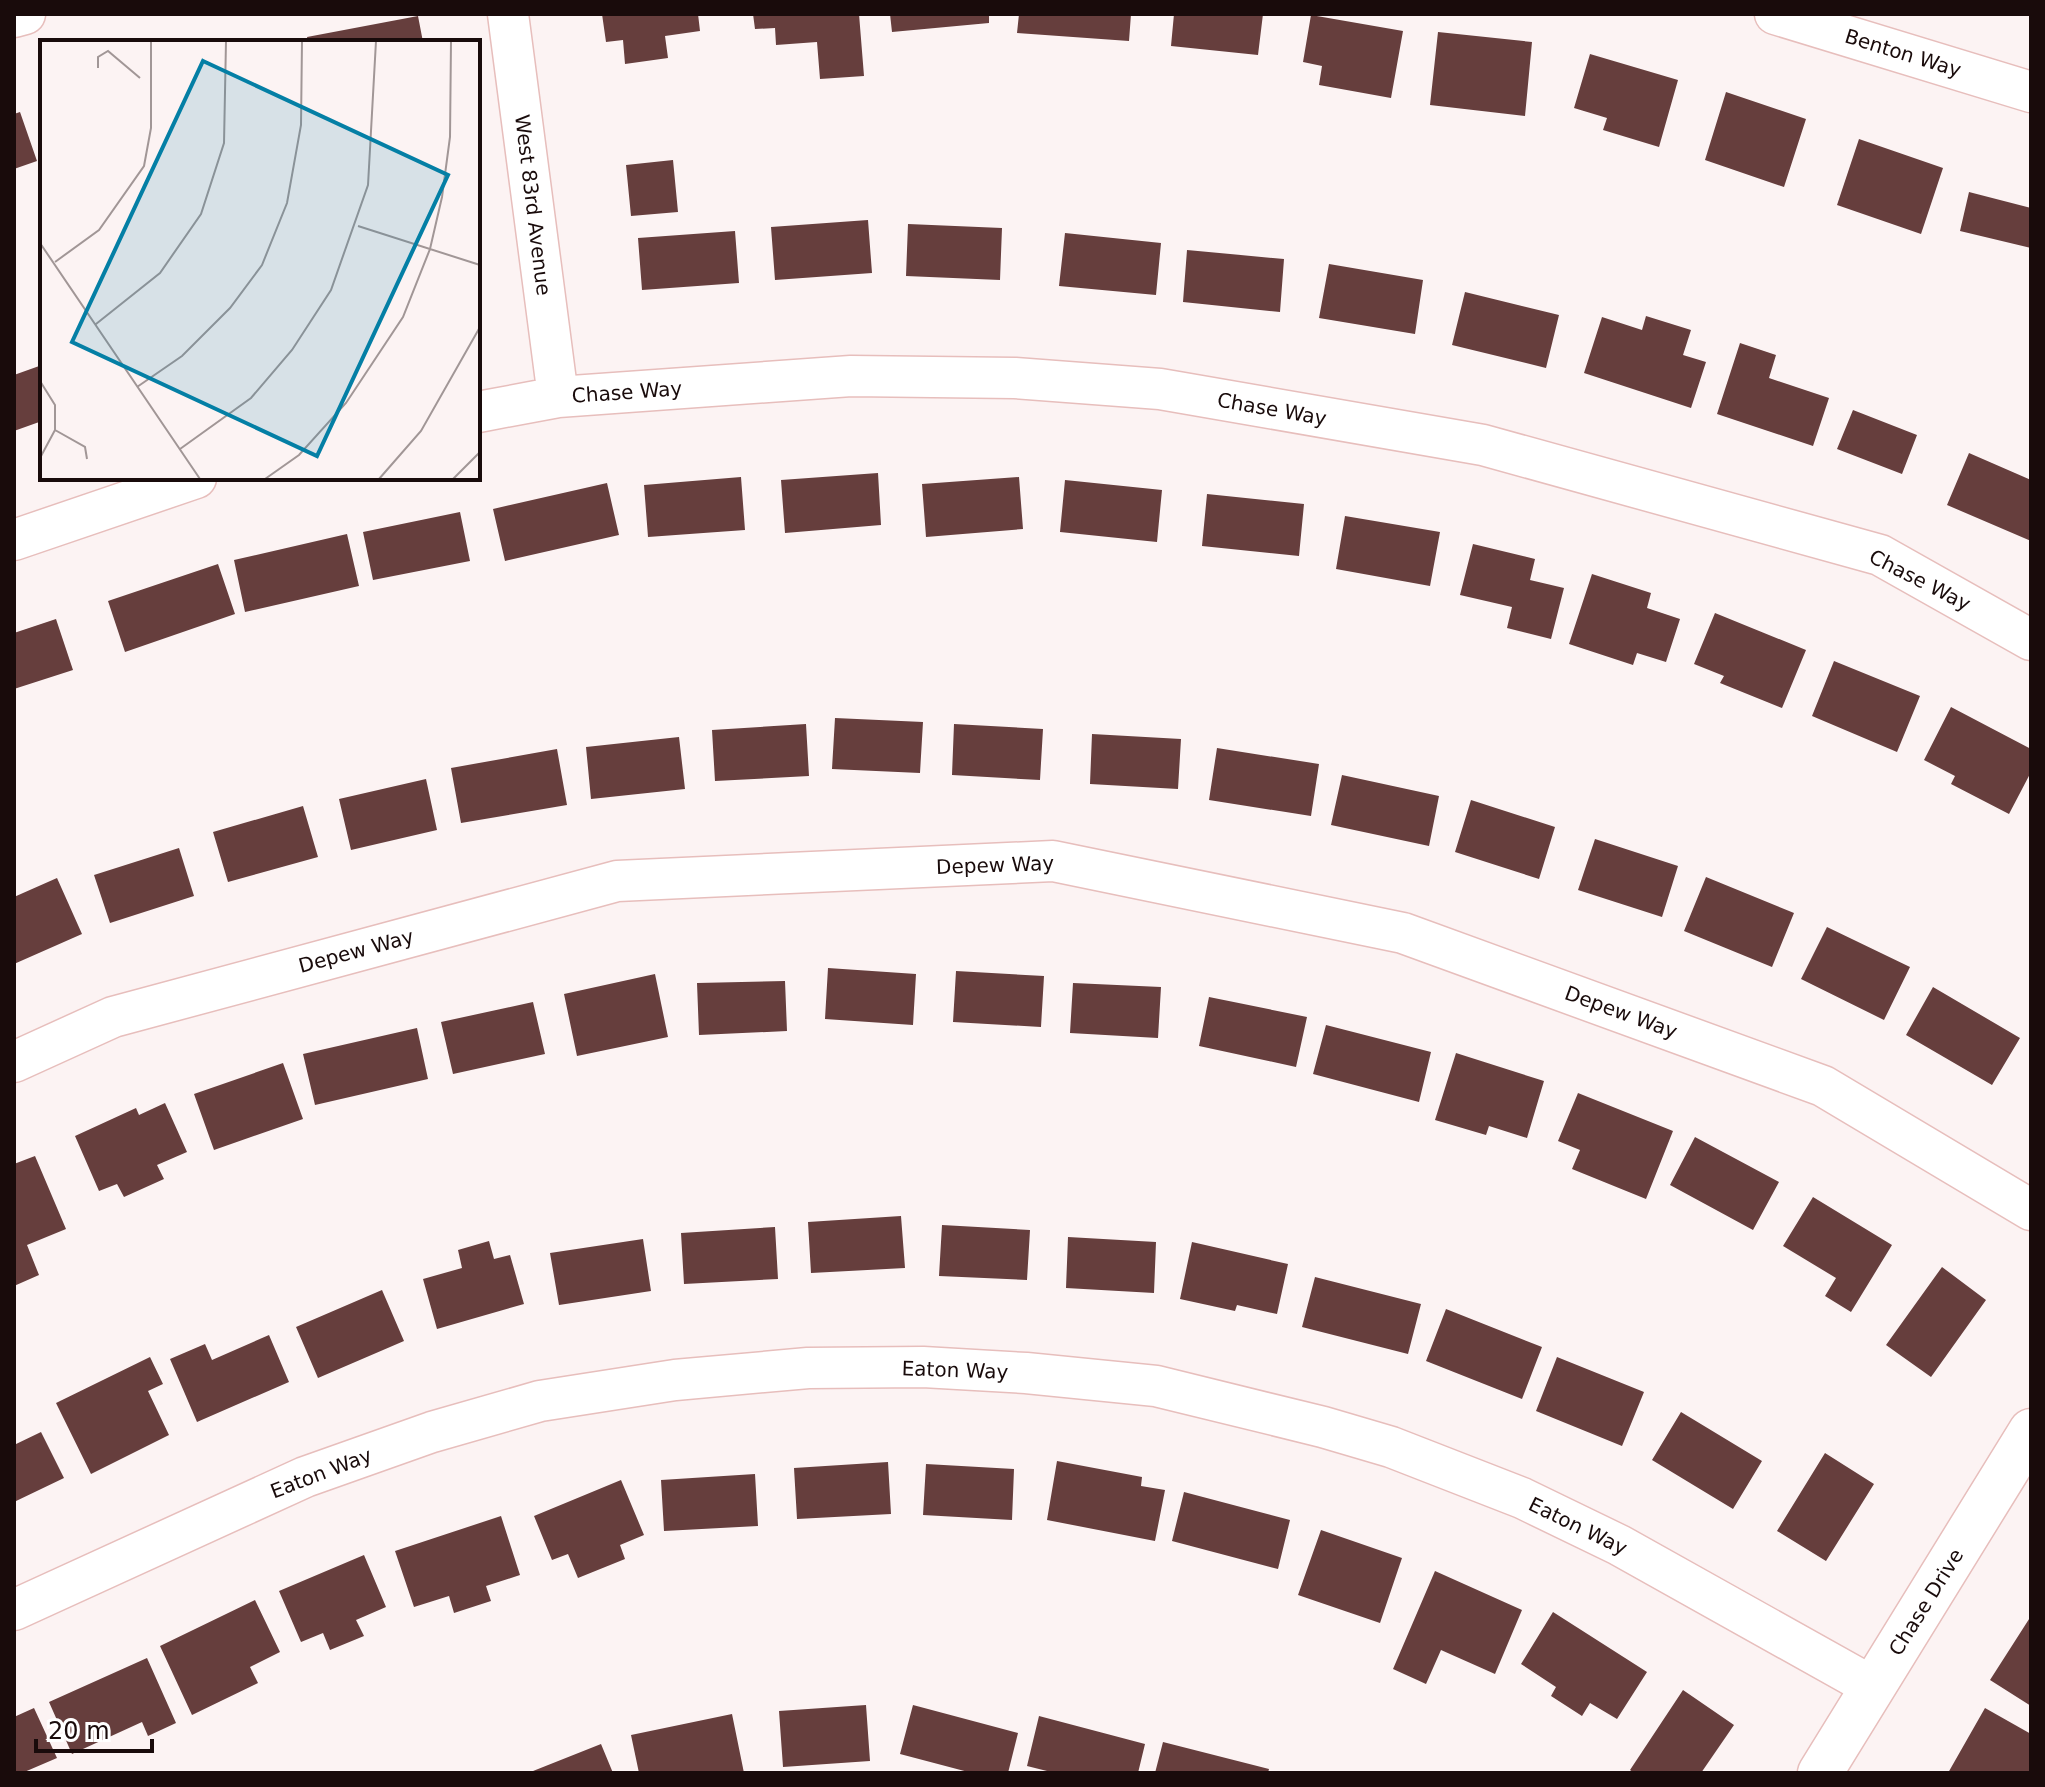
<svg xmlns="http://www.w3.org/2000/svg" width="2045" height="1787" viewBox="0 0 2045 1787" font-family="'DejaVu Sans',sans-serif">
<rect width="100%" height="100%" fill="#fcf3f3"/>
<path fill="#663e3d" d="M602 14H698L700 31 665 36 668 58 625 64 623 40 606 42Z
M753 14H859L864 76 820 79 817 42 776 45 775 28 755 29Z
M890 14H989V23L892 32Z
M1019 14H1131L1129 41 1017 33Z
M1174 14H1263L1258 55 1171 46Z
M1311 15 1403 31 1391 98 1319 85 1322 66 1303 62Z
M418 16 423 42H308L307 37Z
M1438 32 1532 42 1525 116 1430 105Z
M1590 54 1678 80 1659 147 1603 130 1607 118 1574 108Z
M1726 92 1806 119 1784 187 1705 160Z
M20 112 37 161 14 169V114Z
M1859 139 1943 168 1921 234 1837 205Z
M673 160 678 212 631 216 626 165Z
M1969 192 2031 208V248L1960 231Z
M868 220 872 273 775 280 771 227Z
M908 224 1002 228 1000 280 906 276Z
M735 231 739 283 642 290 638 238Z
M1065 233 1161 243 1156 295 1059 286Z
M1187 250 1284 259 1280 312 1183 302Z
M1329 264 1423 280 1415 334 1319 318Z
M1465 292 1559 315 1546 368 1452 345Z
M1646 316 1691 330 1683 355 1706 362 1691 408 1584 373 1602 317 1642 330Z
M1740 343 1776 355 1769 378 1829 398 1813 446 1717 414Z
M42 365V421L14 431V375Z
M1853 410 1917 435 1902 474 1837 449Z
M1969 453 2031 480V541L1947 505Z
M878 473 881 525 785 533 781 480Z
M741 477 745 530 648 537 644 485Z
M1019 477 1023 529 926 537 922 484Z
M1065 480 1162 490 1157 542 1060 532Z
M607 483 619 535 505 561 493 509Z
M1207 494 1304 504 1299 556 1202 546Z
M460 512 470 561 373 580 363 532Z
M1345 516 1440 532 1430 586 1336 569Z
M347 534 359 586 245 612 234 560Z
M1473 544 1535 559 1530 580 1564 588 1551 639 1507 628 1512 607 1460 595Z
M218 564 235 614 125 652 108 601Z
M1592 574 1651 593 1647 608 1680 619 1666 662 1637 653 1633 665 1569 644Z
M1715 613 1806 650 1782 708 1720 683 1724 676 1694 664Z
M56 619 73 670 14 689V633Z
M1834 661 1920 696 1897 752 1812 716Z
M1951 707 2031 749V772L2009 814 1951 784 1955 776 1924 760Z
M835 718 923 722 920 773 832 769Z
M806 724 809 776 715 781 712 730Z
M954 724 1043 729 1040 780 952 775Z
M1092 734 1181 739 1178 789 1090 784Z
M679 737 685 789 591 799 586 747Z
M1217 748 1319 764 1311 816 1209 800Z
M557 749 567 805 461 823 451 768Z
M1342 775 1439 796 1429 846 1331 825Z
M426 779 437 830 351 850 339 799Z
M1471 800 1555 827 1539 879 1455 852Z
M303 806 318 857 228 882 213 832Z
M1595 839 1678 866 1662 917 1578 890Z
M179 848 194 896 110 923 94 875Z
M1706 877 1794 913 1772 967 1684 931Z
M57 878 82 934 14 964V897Z
M1827 927 1910 967 1884 1020 1801 979Z
M828 968 916 974 913 1025 825 1019Z
M956 971 1044 976 1041 1027 953 1022Z
M655 974 668 1037 577 1056 564 994Z
M785 981 787 1031 699 1035 697 983Z
M1073 983 1161 987 1158 1038 1070 1033Z
M1933 987 2020 1038 1992 1085 1906 1035Z
M1209 997 1307 1017 1296 1067 1199 1046Z
M533 1002 545 1054 453 1074 441 1022Z
M1326 1025 1431 1052 1419 1102 1313 1074Z
M417 1028 428 1079 315 1105 303 1054Z
M1456 1053 1544 1081 1527 1138 1489 1126 1486 1135 1435 1120Z
M283 1063 303 1119 214 1150 194 1094Z
M1578 1093 1673 1131 1646 1199 1572 1169 1580 1150 1558 1141Z
M165 1103 187 1152 157 1165 164 1179 124 1197 117 1184 99 1191 75 1136 136 1108 139 1115Z
M1695 1137 1779 1182 1753 1230 1670 1185Z
M35 1156 66 1229 27 1245 39 1275 14 1286V1164Z
M1813 1197 1892 1245 1851 1312 1825 1296 1836 1278 1783 1246Z
M901 1216 905 1268 811 1273 808 1222Z
M942 1225 1030 1230 1027 1280 939 1276Z
M775 1227 778 1279 684 1284 681 1233Z
M1068 1237 1156 1242 1154 1293 1066 1288Z
M643 1239 651 1291 559 1305 550 1253Z
M489 1241 494 1259 510 1255 524 1304 437 1329 423 1279 462 1268 458 1250Z
M1192 1242 1288 1264 1277 1314 1237 1305 1235 1311 1180 1299Z
M1942 1267 1986 1300 1931 1377 1886 1345Z
M1315 1277 1421 1304 1408 1354 1302 1327Z
M382 1290 404 1341 318 1378 296 1327Z
M1446 1309 1542 1347 1522 1399 1426 1361Z
M269 1335 289 1382 197 1422 170 1359 205 1344 212 1360Z
M150 1357 163 1384 148 1391 169 1435 91 1474 56 1403Z
M1557 1357 1644 1392 1622 1446 1536 1411Z
M1681 1412 1762 1461 1733 1509 1652 1460Z
M41 1432 64 1478 14 1502V1445Z
M1825 1453 1874 1484 1826 1561 1777 1531Z
M1057 1461 1142 1477 1141 1486 1165 1490 1155 1541 1047 1520Z
M888 1462 891 1514 797 1519 794 1468Z
M926 1464 1014 1469 1012 1520 923 1515Z
M755 1474 758 1526 664 1531 661 1480Z
M621 1480 644 1535 620 1545 625 1559 578 1578 568 1554 552 1560 534 1516Z
M1184 1492 1290 1520 1278 1569 1172 1541Z
M501 1516 520 1575 486 1586 491 1601 454 1613 449 1596 414 1607 395 1551Z
M1321 1530 1402 1558 1380 1623 1298 1595Z
M364 1555 386 1607 356 1620 364 1636 330 1650 323 1633 301 1642 279 1591Z
M1435 1571 1522 1610 1495 1674 1441 1650 1426 1684 1393 1669Z
M255 1600 280 1652 250 1667 258 1683 192 1715 160 1646Z
M1553 1612 1647 1672 1617 1719 1590 1703 1582 1716 1551 1696 1556 1687 1521 1664Z
M2031 1616V1706L1990 1680Z
M147 1658 176 1723 148 1736 142 1722 72 1754 49 1702Z
M1683 1690 1734 1725 1701 1773H1634L1630 1770Z
M866 1705 870 1761 783 1767 779 1711Z
M913 1705 1018 1733 1008 1773H972L900 1754Z
M34 1708 57 1758 22 1773H14V1717Z
M1985 1708 2031 1734V1769L2029 1773H1948Z
M732 1714 744 1773H639L631 1735Z
M1039 1716 1145 1744 1138 1773H1055L1027 1766Z
M1163 1742 1269 1769 1268 1773H1155Z
M601 1744 613 1773H528Z"/>
<g fill="none" stroke-linecap="round" stroke-linejoin="round">
<g stroke="#e7bebc" stroke-width="43">
<path id="minor" d="M508 14 558 397
M1775 14 2031 92
M14 17 25 14
M478 412 558 397 851 376 1015 378 1160 389 1483 445 1880 555 2031 640
M14 540 196 478
M14 1062 113 1017 617 881 1053 861 1403 933 1823 1086 2031 1210
M14 1610 305 1477 432 1432 540 1401 675 1380 808 1368 923 1367 1026 1373 1156 1386 1323 1427 1391 1447 1522 1498 1619 1545 1873 1687"/>
</g>
<g stroke="#e7bebc" stroke-width="47">
<path id="tertiary" d="M1820 1773 2031 1431"/>
</g>
<use href="#minor" stroke="#fff" stroke-width="40"/>
<use href="#tertiary" stroke="#fff" stroke-width="44"/>
</g>
<g text-anchor="middle" dominant-baseline="central" stroke-width="8" stroke-linejoin="round" paint-order="stroke">
<g font-size="20" fill="#190b0b" stroke="#fff">
<text transform="translate(1903 53) rotate(17)">Benton Way</text>
<text transform="translate(533 205) rotate(83)">West 83rd Avenue</text>
<text transform="translate(627 392) rotate(-4)">Chase Way</text>
<text transform="translate(1272 409) rotate(10)">Chase Way</text>
<text transform="translate(1920 580) rotate(27)">Chase Way</text>
<text transform="translate(995 865) rotate(-2)">Depew Way</text>
<text transform="translate(356 951) rotate(-15)">Depew Way</text>
<text transform="translate(1621 1012) rotate(20)">Depew Way</text>
<text transform="translate(955 1370) rotate(2)">Eaton Way</text>
<text transform="translate(321 1473) rotate(-21)">Eaton Way</text>
<text transform="translate(1578 1526) rotate(26)">Eaton Way</text>
<text transform="translate(1926 1602) rotate(-58)">Chase Drive</text>
</g>
</g>
<g transform="translate(40 40)">
<rect width="440" height="440" fill="#fcf3f3"/>
<path fill="none" stroke="#a19696" stroke-width="2" d="M58 28V17L68 11 100 38M318 186 440 225M0 203 160 439M15 222 59 190 104 126 111 88V1M56 284 120 233 161 174 184 103 186 1M0 341 15 365V390L0 418M97 347 142 316 190 268 222 225 247 163 261 85 262 1M15 390 45 407 47 419M140 409 211 358 252 310 291 250 328 145 336 1M0 439H61M225 439 259 415 306 363 363 277 390 209 402 157 410 97 411 1M339 439 381 391 440 287M413 439 440 412"/>
<path fill="#047fa5" fill-opacity="0.15" stroke="#047fa5" stroke-width="4" d="M163 21 408 135 277 416 32 302Z"/>
<rect width="440" height="440" fill="none" stroke="#190b0b" stroke-width="4"/>
</g>
<rect width="2045" height="1787" fill="none" stroke="#190b0b" stroke-width="32"/>
<path d="M36 1739v12h116v-12" fill="none" stroke="#190b0b" stroke-width="4"/>
<text x="48" y="1739" font-size="24" fill="#190b0b" stroke="#ffffff" stroke-width="6" paint-order="stroke">20 m</text>
</svg>
